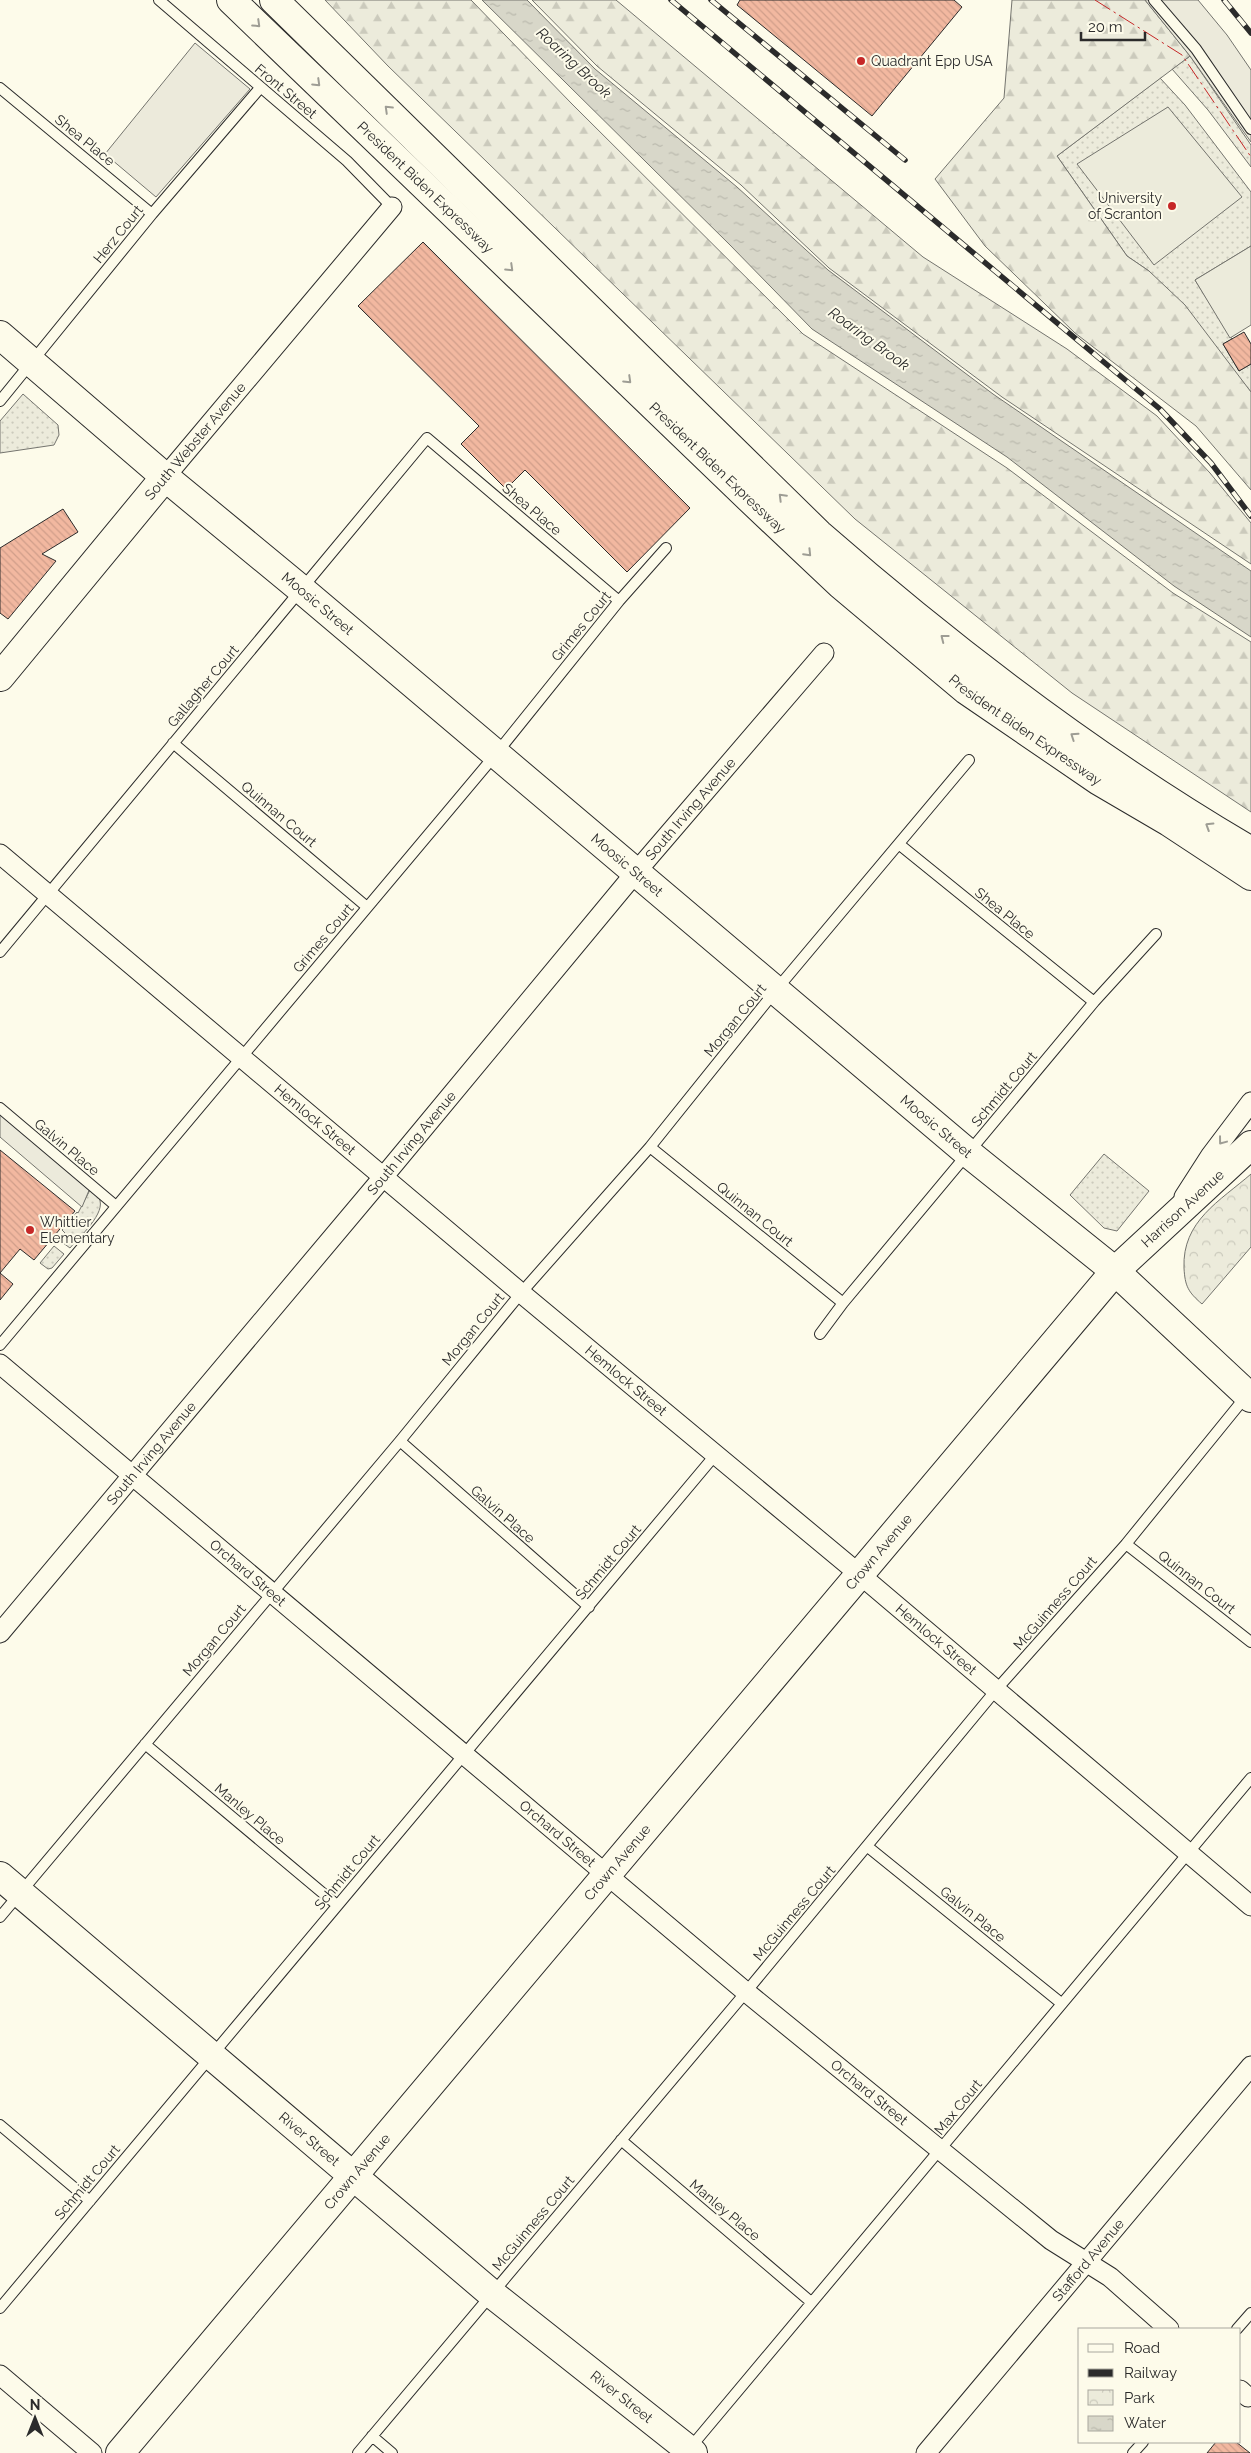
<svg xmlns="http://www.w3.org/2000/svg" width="1251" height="2453" viewBox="0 0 1251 2453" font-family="Raleway,sans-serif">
<defs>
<pattern id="grass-dots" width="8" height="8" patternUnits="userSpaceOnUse" patternTransform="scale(1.25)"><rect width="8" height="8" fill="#ecebdb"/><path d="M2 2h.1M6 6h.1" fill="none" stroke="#cbcabc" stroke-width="1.8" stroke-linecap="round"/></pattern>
<pattern id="forest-firs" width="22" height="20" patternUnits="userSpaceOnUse" patternTransform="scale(1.25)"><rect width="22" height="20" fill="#ecebdb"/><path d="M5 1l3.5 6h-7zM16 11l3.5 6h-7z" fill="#cbcabc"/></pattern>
<pattern id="park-crowns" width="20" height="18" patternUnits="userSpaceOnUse" patternTransform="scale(1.25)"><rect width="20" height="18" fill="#ecebdb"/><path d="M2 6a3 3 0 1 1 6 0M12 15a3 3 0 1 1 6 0" fill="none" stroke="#cbcabc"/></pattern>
<pattern id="water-ripples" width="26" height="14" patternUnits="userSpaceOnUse" patternTransform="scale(1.25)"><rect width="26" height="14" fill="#d8d7c9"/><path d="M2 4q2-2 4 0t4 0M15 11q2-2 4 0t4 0" fill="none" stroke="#bab9ad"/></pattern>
<pattern id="building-back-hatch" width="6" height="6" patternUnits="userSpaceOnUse" patternTransform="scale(1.25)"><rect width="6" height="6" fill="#f2b8a0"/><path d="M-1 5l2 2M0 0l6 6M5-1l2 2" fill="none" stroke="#d09e8a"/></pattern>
</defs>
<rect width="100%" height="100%" fill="#fdfbea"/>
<path fill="url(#grass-dots)" stroke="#74746e" d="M1190 56 1251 145V167L1208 110 1172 69Z
M1160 78 1185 105 1251 192V246L1195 280 1232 339 1223 344 1239 371 1251 364V392L1149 271 1127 256 1057 156Z
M23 394 58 425 59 435 54 445 0 453V421Z
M1104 1154 1149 1191 1117 1231 1104 1228 1070 1195Z
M90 1190C92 1192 97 1195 99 1198 107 1213 79 1237 70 1248L59 1240 65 1233 62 1230 77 1212 78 1213Z
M54 1246 64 1254 52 1268 48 1269 40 1263Z"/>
<path fill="url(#forest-firs)" stroke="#74746e" d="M325 0H471L572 104 803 334 1007 468 1173 593 1251 642V812L1072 693 855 519 388 66Z
M532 0H616L923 257 1067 349 1157 416 1210 473 1251 523V564L1002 397 829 268 741 185 597 66Z
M1012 0H1145L1190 56 1057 156 1127 256 1149 271 1185 305 1251 392V490L1196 426 1075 333 985 246 935 179 1004 98Z"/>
<path fill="url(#park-crowns)" stroke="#74746e" d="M1251 1174V1247L1202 1304C1188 1292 1185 1286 1184 1268 1182 1221 1220 1201 1251 1174Z"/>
<path fill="#ecebdb" stroke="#74746e" d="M1168 107 1242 197 1154 265 1077 164Z
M1251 246V325L1230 338 1195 280Z"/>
<path fill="#eceadb" stroke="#74746e" d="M1145 0H1198L1227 35 1251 70V142L1190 56Z
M195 43 250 89 156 197 105 154Z
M0 1113 90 1188 82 1207 0 1137Z"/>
<path fill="url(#water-ripples)" stroke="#74746e" d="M482 0H527L595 69 737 187 828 270 993 394 1251 571V637L1174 586 1007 457 812 329 730 245Z"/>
<path fill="url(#building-back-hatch)" stroke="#2b2b2b" d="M740 0H954L962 7 872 116 737 5Z
M423 242 690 508 627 572 525 470 506 489 461 444 479 426 358 306Z
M1244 332 1251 344V364L1239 371 1223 344Z
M63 509 78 532 42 554 56 561 8 619 0 613V548Z
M0 1150 75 1211 34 1260 20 1249 0 1273 13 1284 0 1300Z
M1216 2442H1236L1250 2453H1207Z"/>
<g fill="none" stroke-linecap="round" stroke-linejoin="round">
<g stroke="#2b2b2b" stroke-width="12">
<path id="lane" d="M159 0 347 161 392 207
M1154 0 1196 49 1251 129
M0 88 152 214
M0 401 152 214 260 88
M173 743 367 907
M900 845 1094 1002
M0 952 427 438 619 601
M0 1108 116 1206
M650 1147 843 1303
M820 1334 843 1303 1094 1002 1156 934
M0 1345 496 754 619 601 666 548
M400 1441 589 1607
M1126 1544 1251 1642
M145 1744 337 1905
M868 1847 1061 2003
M0 1917 400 1441 521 1293 650 1147 776 990 969 760
M0 2125 90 2201
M621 2140 811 2302
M0 2308 716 1454
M1237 2329 1251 2313
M372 2436 392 2453
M690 2448 1251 1778
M358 2453 746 1992 996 1690 1126 1544 1247 1395
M1133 2453 1143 2442"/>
</g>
<g stroke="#2b2b2b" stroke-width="21">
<g id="street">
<path d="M165 477 392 207"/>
<path id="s1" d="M0 854 521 1293 858 1573 1251 1906"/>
<path d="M1184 1197 1211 1155 1251 1102"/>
<path id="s2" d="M0 1364 746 1992 1051 2240 1110 2277 1169 2329"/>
<path id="s3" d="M0 1633 384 1176 636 872 824 653"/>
<path d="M0 2375 92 2453"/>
<path d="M1240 2390 1248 2397"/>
<path id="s4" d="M926 2453 1251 2066"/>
</g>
</g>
<g stroke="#2b2b2b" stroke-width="30">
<g id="secondary">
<path d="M0 677 165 477"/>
<path id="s5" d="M0 1876 492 2294 693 2453"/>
<path id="s6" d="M120 2453 1115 1271"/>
</g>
</g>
<g stroke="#2b2b2b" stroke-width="30">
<g id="primary">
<path id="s7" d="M0 335 165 477 302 590 968 1153 1115 1271 1251 1398"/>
<path id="s8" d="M1115 1271 1251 1145"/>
</g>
</g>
<g stroke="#2b2b2b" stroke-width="30">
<g id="highway">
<path id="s9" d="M231 0 756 505 841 585 966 690 1099 781 1169 822 1251 876"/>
<path d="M274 0 819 534C953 651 1097 761 1251 851"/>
</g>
</g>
<use href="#lane" stroke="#fdfbea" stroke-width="10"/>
<use href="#street" stroke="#fdfbea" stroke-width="19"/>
<use href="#secondary" stroke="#fdfbea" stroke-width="28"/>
<use href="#primary" stroke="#fdfbea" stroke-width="28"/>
<use href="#highway" stroke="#fdfbea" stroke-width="28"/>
<g stroke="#2b2b2b" stroke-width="5.5">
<path id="rail" d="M671 0 1160 409 1211 463 1251 516
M711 0 905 160
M1224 0 1251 33"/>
</g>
<use href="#rail" stroke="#fdfbea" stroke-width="4" stroke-dasharray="11" stroke-linecap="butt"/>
<path stroke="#c62828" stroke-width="1" stroke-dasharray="18 4 2.5 4" stroke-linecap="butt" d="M1095 0 1182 55 1251 157"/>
</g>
<defs><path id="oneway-chevron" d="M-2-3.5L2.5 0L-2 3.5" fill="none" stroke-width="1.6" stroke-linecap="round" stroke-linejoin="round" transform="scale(1.25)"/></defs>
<g stroke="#9e9d94">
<use href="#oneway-chevron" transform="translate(257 24) rotate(44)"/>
<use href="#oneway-chevron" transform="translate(317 83) rotate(44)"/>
<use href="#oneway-chevron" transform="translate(388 109) rotate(-136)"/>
<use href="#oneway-chevron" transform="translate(510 268) rotate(44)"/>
<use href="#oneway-chevron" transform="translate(628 380) rotate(44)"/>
<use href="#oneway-chevron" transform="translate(782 497) rotate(-135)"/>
<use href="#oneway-chevron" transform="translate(808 553) rotate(46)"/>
<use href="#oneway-chevron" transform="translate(944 638) rotate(-142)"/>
<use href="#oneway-chevron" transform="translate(1074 736) rotate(-146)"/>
<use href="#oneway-chevron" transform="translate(1209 826) rotate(-148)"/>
<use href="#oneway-chevron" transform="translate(1222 1141) rotate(127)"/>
</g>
<g fill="#c62828" stroke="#fdfbea" stroke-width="2">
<circle cx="861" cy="61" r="5"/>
<circle cx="1172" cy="206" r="5"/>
<circle cx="30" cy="1230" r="5"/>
</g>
<g text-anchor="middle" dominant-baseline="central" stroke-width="4" stroke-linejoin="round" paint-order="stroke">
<g font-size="14" fill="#2b2b2b" stroke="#fdfbea" text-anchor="start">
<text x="871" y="61">Quadrant Epp USA</text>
<text x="1162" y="198" text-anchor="end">University<tspan x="1162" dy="16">of Scranton</tspan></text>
<text x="40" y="1222">Whittier<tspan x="40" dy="16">Elementary</tspan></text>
</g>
<g font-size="14" fill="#2b2b2b" stroke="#fdfbea">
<text transform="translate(286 91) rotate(40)">Front Street</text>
<text transform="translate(85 140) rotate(39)">Shea Place</text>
<text stroke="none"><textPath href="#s9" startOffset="270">President Biden Expressway</textPath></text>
<text transform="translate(118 234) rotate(-51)">Herz Court</text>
<text transform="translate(195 441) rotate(-50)">South Webster Avenue</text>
<text stroke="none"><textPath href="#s9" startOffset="675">President Biden Expressway</textPath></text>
<text transform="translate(532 509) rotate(40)">Shea Place</text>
<text stroke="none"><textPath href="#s7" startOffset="416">Moosic Street</textPath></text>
<text transform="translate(581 626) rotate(-51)">Grimes Court</text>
<text transform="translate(203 686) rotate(-50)">Gallagher Court</text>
<text stroke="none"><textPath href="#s9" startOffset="1080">President Biden Expressway</textPath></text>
<text stroke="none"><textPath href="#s3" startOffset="1075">South Irving Avenue</textPath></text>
<text transform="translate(279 814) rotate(40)">Quinnan Court</text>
<text stroke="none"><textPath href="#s7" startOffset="821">Moosic Street</textPath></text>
<text transform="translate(1005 913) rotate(39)">Shea Place</text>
<text transform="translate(323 938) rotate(-50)">Grimes Court</text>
<text transform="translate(735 1020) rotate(-51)">Morgan Court</text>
<text transform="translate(1004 1089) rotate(-50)">Schmidt Court</text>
<text stroke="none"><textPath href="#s1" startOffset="412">Hemlock Street</textPath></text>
<text stroke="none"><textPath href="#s7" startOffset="1226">Moosic Street</textPath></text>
<text stroke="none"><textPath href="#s3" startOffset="640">South Irving Avenue</textPath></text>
<text transform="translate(67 1147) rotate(40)">Galvin Place</text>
<text stroke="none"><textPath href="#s8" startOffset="92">Harrison Avenue</textPath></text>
<text transform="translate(755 1214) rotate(39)">Quinnan Court</text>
<text transform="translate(473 1329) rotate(-51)">Morgan Court</text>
<text stroke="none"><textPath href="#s1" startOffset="818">Hemlock Street</textPath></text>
<text stroke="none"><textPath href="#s3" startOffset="235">South Irving Avenue</textPath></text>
<text transform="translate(503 1514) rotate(41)">Galvin Place</text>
<text stroke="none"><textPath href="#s6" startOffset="1178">Crown Avenue</textPath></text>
<text transform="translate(608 1562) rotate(-50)">Schmidt Court</text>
<text stroke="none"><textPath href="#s2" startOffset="324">Orchard Street</textPath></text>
<text transform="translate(1197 1582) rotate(38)">Quinnan Court</text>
<text transform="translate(1055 1603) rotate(-49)">McGuinness Court</text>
<text stroke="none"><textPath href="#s1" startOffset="1222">Hemlock Street</textPath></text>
<text transform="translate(214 1640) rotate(-50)">Morgan Court</text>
<text transform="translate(250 1814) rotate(40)">Manley Place</text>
<text stroke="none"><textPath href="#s2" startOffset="729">Orchard Street</textPath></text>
<text stroke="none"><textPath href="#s6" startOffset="772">Crown Avenue</textPath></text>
<text transform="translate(347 1872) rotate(-50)">Schmidt Court</text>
<text transform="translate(794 1913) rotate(-50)">McGuinness Court</text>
<text transform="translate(973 1914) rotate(39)">Galvin Place</text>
<text stroke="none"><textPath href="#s2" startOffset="1134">Orchard Street</textPath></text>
<text transform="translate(958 2107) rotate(-51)">Max Court</text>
<text stroke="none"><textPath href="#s5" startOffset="406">River Street</textPath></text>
<text stroke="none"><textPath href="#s6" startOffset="368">Crown Avenue</textPath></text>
<text transform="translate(87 2182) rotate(-50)">Schmidt Court</text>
<text transform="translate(725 2210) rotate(40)">Manley Place</text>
<text transform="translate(533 2223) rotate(-50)">McGuinness Court</text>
<text stroke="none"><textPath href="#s4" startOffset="252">Stafford Avenue</textPath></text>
<text stroke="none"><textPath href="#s5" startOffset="811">River Street</textPath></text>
</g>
<g font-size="15" font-style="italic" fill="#2b2b2b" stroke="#fdfbea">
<text transform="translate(574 63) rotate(43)">Roaring Brook</text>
<text transform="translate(869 339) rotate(36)">Roaring Brook</text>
</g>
</g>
<rect x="1078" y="2328" width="162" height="115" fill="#fdfbea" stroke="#a9a89e"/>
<rect x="1088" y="2344" width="25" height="8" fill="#fdfbea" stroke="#a9a89e"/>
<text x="1124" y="2353" font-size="15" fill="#2b2b2b">Road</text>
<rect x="1088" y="2369" width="25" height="8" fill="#2b2b2b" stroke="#a9a89e"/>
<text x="1124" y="2378" font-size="15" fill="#2b2b2b">Railway</text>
<rect x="1088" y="2390" width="25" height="15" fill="url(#park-crowns)" stroke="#a9a89e"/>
<text x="1124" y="2403" font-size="15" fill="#2b2b2b">Park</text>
<rect x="1088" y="2416" width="25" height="15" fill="url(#water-ripples)" stroke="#a9a89e"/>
<text x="1124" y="2428" font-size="15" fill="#2b2b2b">Water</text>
<g transform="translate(35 2418)" stroke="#fdfbea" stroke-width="4" paint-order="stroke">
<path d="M0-4L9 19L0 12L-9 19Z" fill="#2b2b2b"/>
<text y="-8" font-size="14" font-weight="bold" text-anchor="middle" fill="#2b2b2b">N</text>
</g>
<path d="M1081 32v8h64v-8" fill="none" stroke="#2b2b2b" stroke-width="2.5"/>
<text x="1088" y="32" font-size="15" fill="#2b2b2b" stroke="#fdfbea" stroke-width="4" paint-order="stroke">20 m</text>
</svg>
